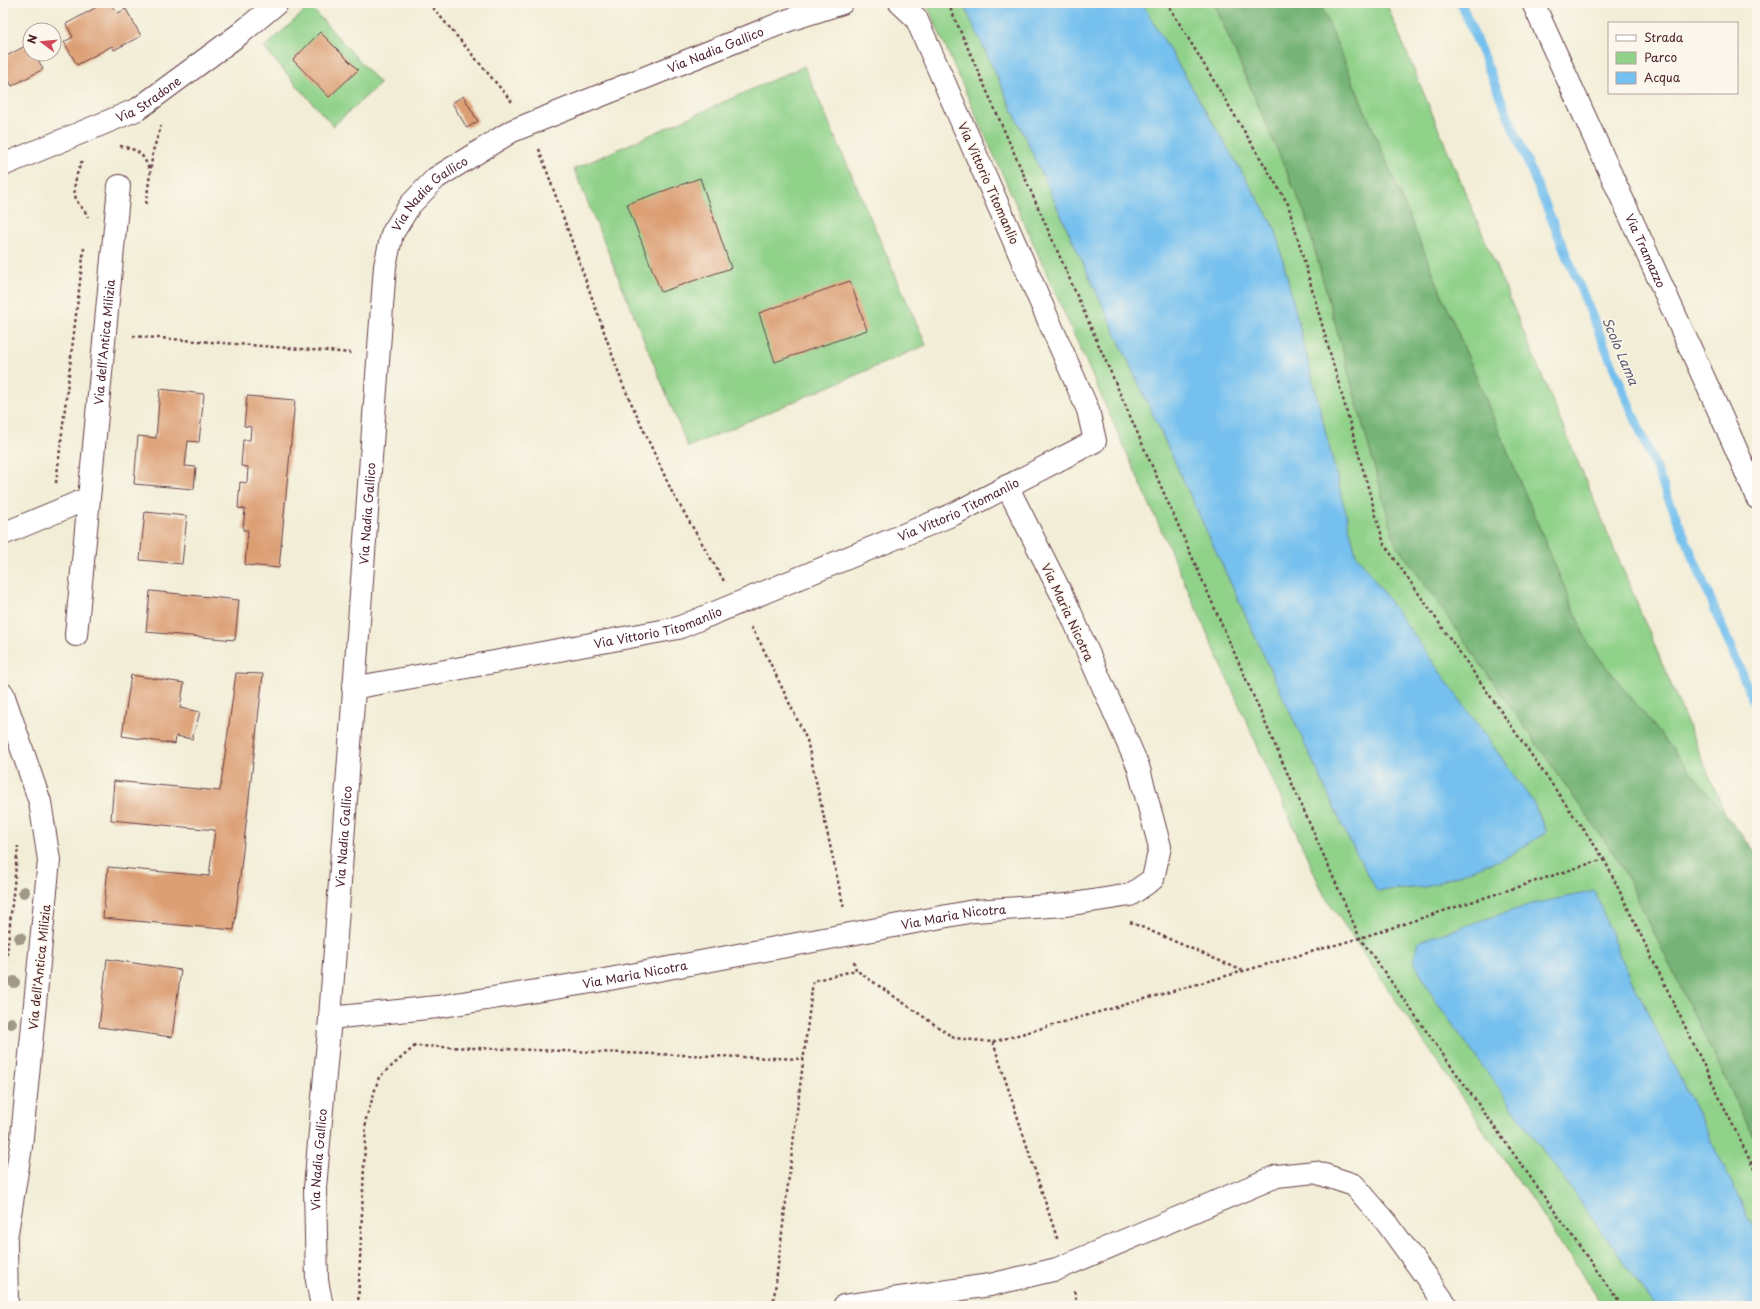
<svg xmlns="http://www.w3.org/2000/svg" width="1760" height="1309" viewBox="0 0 1760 1309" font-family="'Playpen Sans',sans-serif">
<rect width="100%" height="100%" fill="#fbf7ec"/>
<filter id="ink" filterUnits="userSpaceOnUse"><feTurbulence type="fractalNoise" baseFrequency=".025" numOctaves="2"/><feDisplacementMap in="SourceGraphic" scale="8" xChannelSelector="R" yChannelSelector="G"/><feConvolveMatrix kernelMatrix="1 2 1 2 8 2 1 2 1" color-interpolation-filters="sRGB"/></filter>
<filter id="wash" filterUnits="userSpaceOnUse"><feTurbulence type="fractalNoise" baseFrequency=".012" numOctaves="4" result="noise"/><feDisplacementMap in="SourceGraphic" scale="16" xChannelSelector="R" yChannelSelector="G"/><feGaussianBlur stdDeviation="0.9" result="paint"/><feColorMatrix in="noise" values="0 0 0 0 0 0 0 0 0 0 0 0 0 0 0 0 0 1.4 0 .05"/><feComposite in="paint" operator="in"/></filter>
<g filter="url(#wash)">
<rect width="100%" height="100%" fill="#f2edd6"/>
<path fill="#90d28a" stroke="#6d785a" d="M926 3H1214L1305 214 1395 542 1620 863 1757 1144V1306H1604L1324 895Z
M1320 3H1386L1726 816 1588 644Z
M310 6 380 84 333 126 264 48Z
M804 66 926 345 688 447 574 169Z"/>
<path fill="#74b476" stroke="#5f6a50" d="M1214 3H1320L1588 644 1757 854V1144L1620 863 1395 542 1305 214Z"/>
<path fill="#74c0ee" stroke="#5f708c" d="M963 3H1142L1275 228 1356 554 1533 802 1547 832 1507 857 1426 887 1377 891 1350 842Z
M1595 891 1618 952 1757 1234V1306H1655L1435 1000 1413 960 1419 941 1532 904Z"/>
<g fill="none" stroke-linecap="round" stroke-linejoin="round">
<path stroke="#74c0ee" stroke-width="9" d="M1461 3 1757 710"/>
</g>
<g id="blocks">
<path fill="#dc9e73" d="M104 3H109L118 13 126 9 141 36 114 50 112 46 77 65 64 42 73 37 66 24Z
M320 32 358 70 329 97 293 60Z
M29 44 30 54H35L43 69 12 86 3 70V58Z
M463 96 478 121 467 128 452 103Z
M700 178 731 268 661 292 627 204Z
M850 281 867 330 775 362 759 313Z
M160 389 204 394 199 442 188 441 185 466 196 467 194 489 134 484 138 436 156 438Z
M247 396 295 400 279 568 245 565 248 530H243L245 509 238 508 240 482 247 483 248 467 241 466 243 440H250L251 427 244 426Z
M145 512 187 516 182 564 140 560Z
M150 591 239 600 235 640 146 632Z
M236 673 263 674 234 930 103 918 108 867 209 876 215 830 111 820 114 781 220 791Z
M131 675 184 683 180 708 200 712 192 739 176 736 175 744 122 736Z
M107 959 181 970 172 1037 99 1027Z"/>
</g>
</g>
<g filter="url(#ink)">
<use href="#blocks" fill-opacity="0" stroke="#633e45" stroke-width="1"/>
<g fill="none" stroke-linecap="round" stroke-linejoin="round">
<g stroke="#633e45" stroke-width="24">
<g id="minor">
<path id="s1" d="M1533 3 1733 442 1757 498"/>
<path id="s2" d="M3 165 138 109 241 33 277 3"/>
<path id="s3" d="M3 534 89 498 119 186"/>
<path d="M76 635 89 498"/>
<path id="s4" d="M353 688 678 628 954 514 1095 441 1088 410 916 18 900 3"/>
<path d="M3 694 40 802 49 860 21 1147 3 1257"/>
<path id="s5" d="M330 1018 437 1007 604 980 974 911 1066 905 1130 895 1153 879 1160 847 1138 766 1068 607 1007 486"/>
<path d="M6 1245 7 1306"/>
<path id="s6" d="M322 1306 317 1281 315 1188 330 1018 385 266 392 234 410 205 436 178 512 131 789 20 842 3"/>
<path d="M844 1306 990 1285 1057 1269 1277 1176 1315 1172 1354 1185 1387 1223 1447 1306"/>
</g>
</g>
<path stroke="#633e45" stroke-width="2.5" stroke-dasharray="3 3" stroke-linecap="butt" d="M429 3 512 102
M948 3 1360 938 1622 1306
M120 146C140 150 143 154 150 171
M539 149 623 385 672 492 724 581
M82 161C77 172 71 190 77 201 80 207 86 211 88 217
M146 204 153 151 161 126
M133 336 352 353
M56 483 84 248
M751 627 761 644 807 740 844 909
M1604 859 1757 1175
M1130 922 1243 971
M854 961 856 970 954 1038 993 1042 1360 938 1604 859 1384 544 1288 204 1167 3
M3 991 18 846
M993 1042 1058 1241
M1074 1291 1078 1306
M358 1306 366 1119 379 1077 415 1046 804 1059
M773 1306 813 981 856 970"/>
<use href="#minor" stroke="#fff" stroke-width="22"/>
</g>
<g fill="#a19988">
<circle cx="24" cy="892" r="6"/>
<circle cx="20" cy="938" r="6"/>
<circle cx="14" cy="982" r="6"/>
<circle cx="11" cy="1023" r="6"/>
</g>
</g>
<g text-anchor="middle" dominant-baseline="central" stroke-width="3" stroke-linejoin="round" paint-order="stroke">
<g font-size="12" fill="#4a1f2b" stroke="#fbf7ec">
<text stroke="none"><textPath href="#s6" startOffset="1456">Via Nadia Gallico</textPath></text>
<text stroke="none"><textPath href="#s2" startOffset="160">Via Stradone</textPath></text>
<text transform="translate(989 183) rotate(66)">Via Vittorio Titomanlio</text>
<text stroke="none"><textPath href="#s6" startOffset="1132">Via Nadia Gallico</textPath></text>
<text stroke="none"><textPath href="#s1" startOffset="272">Via Tramazzo</textPath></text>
<text stroke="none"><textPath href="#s3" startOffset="250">Via dell'Antica Milizia</textPath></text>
<text stroke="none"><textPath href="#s4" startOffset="635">Via Vittorio Titomanlio</textPath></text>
<text stroke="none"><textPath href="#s6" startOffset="795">Via Nadia Gallico</textPath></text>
<text transform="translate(1068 612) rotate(65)">Via Maria Nicotra</text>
<text stroke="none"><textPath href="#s4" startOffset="311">Via Vittorio Titomanlio</textPath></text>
<text stroke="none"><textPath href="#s6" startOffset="471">Via Nadia Gallico</textPath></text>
<text stroke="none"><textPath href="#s5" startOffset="632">Via Maria Nicotra</textPath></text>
<text transform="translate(39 967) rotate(-84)">Via dell'Antica Milizia</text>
<text stroke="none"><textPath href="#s5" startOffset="308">Via Maria Nicotra</textPath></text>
<text stroke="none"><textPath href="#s6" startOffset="147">Via Nadia Gallico</textPath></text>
</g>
<g font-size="13" font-style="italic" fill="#59576f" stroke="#fbf7ec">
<text transform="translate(1621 351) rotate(67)">Scolo Lama</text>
</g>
</g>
<rect width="1760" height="1309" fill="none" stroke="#fbf7ec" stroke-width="16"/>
<rect x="1608" y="22" width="130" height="72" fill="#fbf7ec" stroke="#b4a19f"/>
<rect x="1616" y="35" width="20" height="6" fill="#ffffff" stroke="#b4a19f"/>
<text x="1644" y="42" font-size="12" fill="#4a1f2b">Strada</text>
<rect x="1616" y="52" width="20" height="12" fill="#90d28a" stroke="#b4a19f"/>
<text x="1644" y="62" font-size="12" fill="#4a1f2b">Parco</text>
<rect x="1616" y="72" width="20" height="12" fill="#74c0ee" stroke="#b4a19f"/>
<text x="1644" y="82" font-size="12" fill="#4a1f2b">Acqua</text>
<g transform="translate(42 42) rotate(286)"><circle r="19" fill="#fbf7ec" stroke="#b4a19f"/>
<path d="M0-3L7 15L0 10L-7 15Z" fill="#d1495b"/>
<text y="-6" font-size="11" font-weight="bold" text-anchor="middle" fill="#4a1f2b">N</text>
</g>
</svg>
